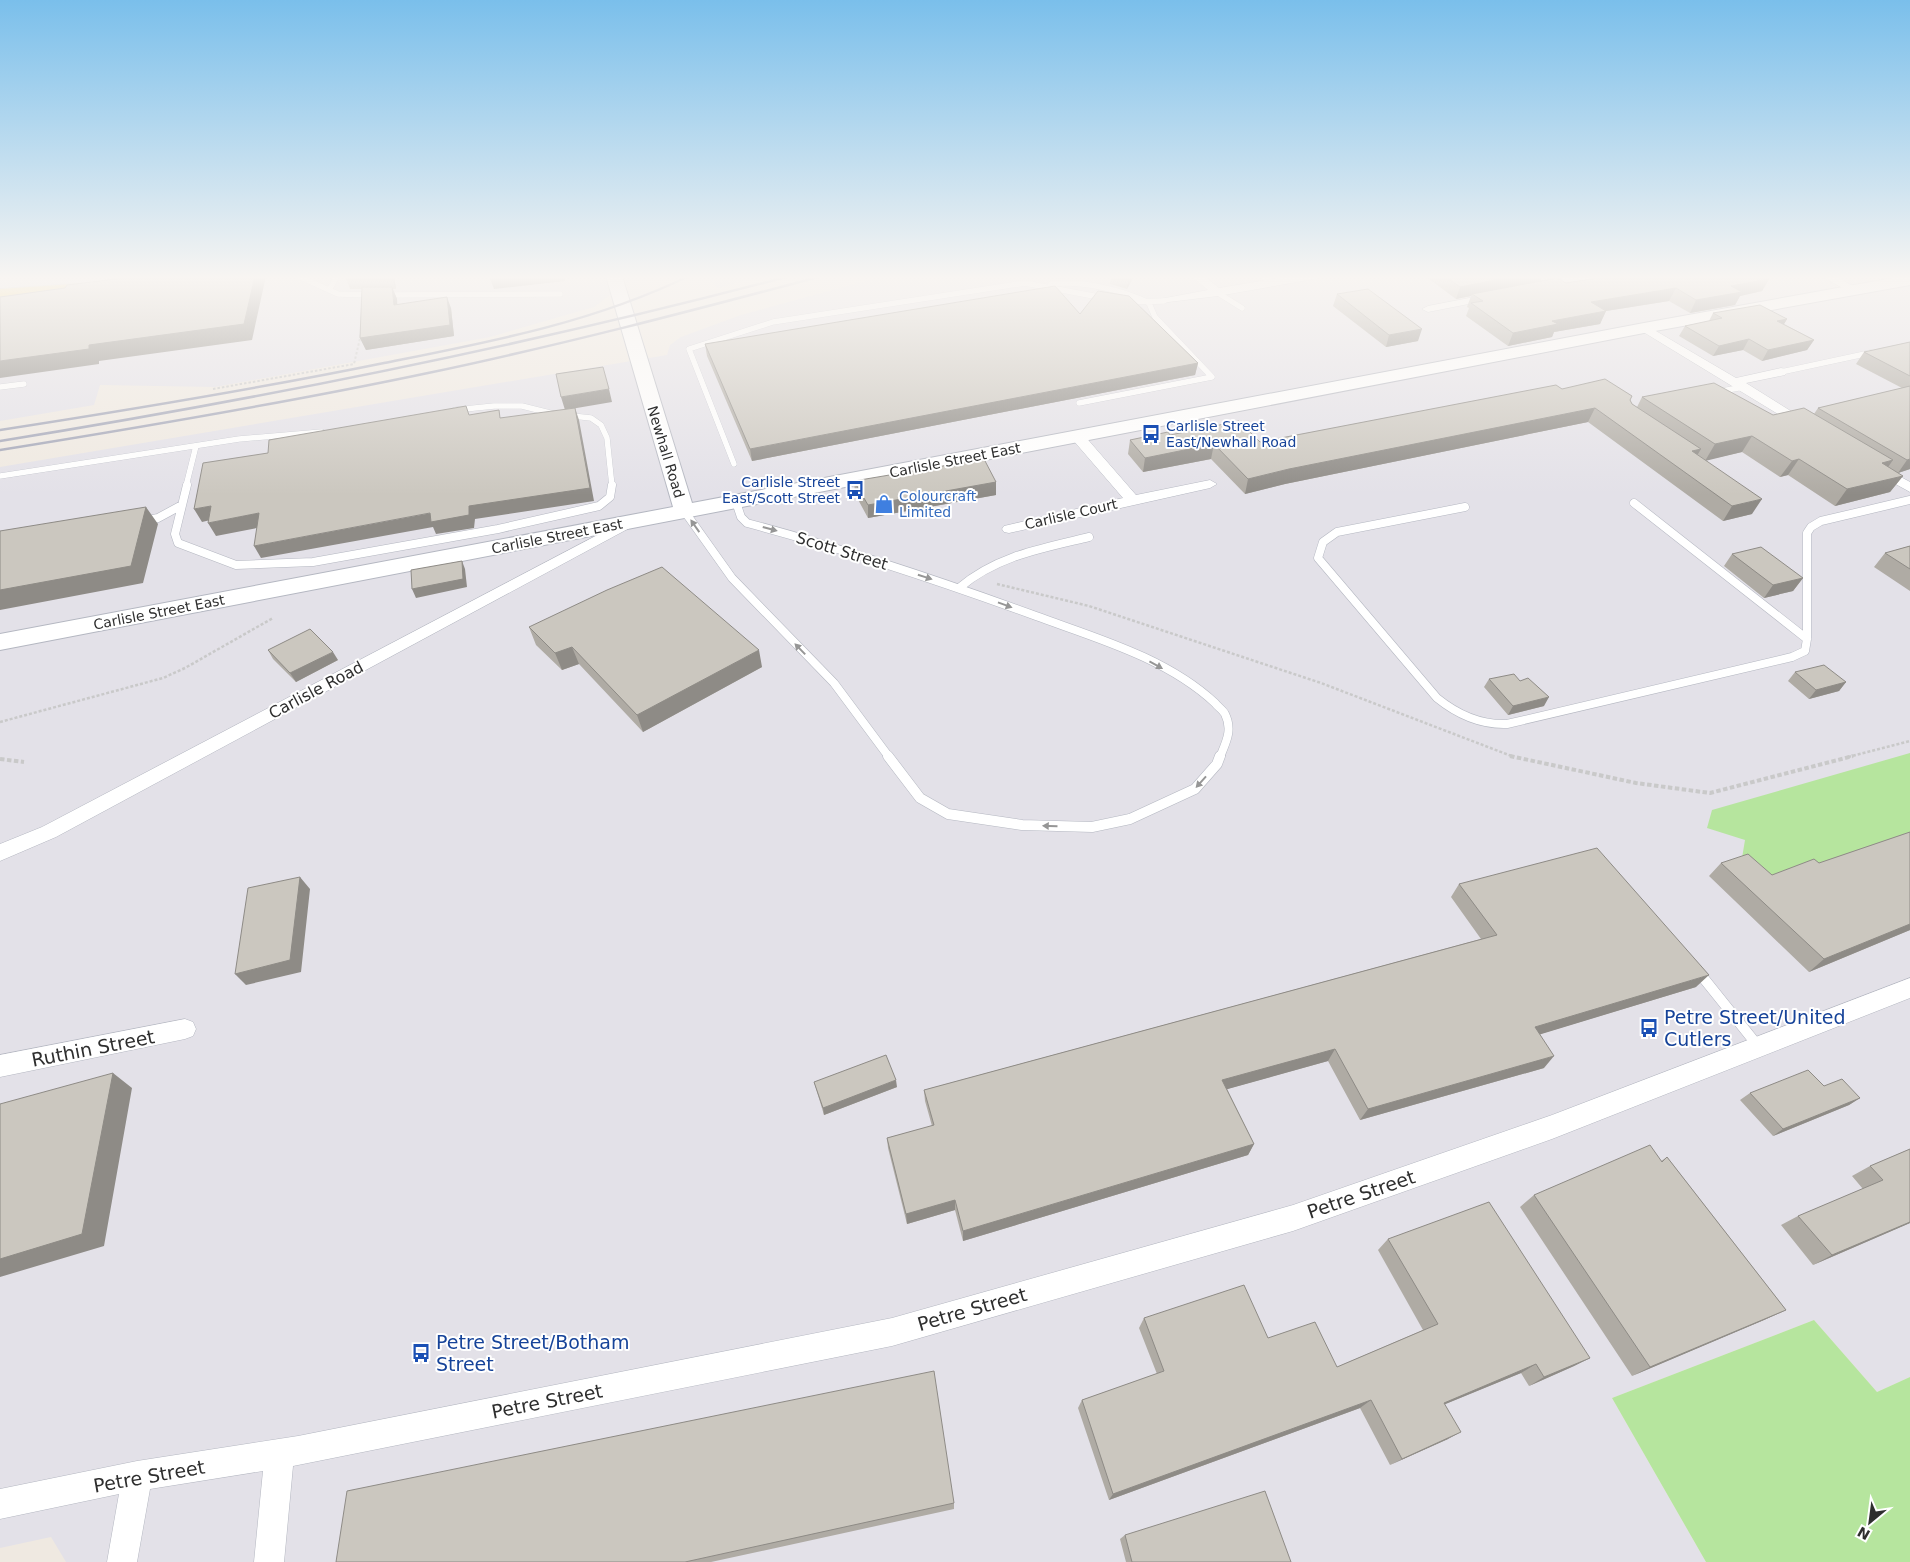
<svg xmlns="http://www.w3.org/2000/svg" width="1910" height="1562" viewBox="0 0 1910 1562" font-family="'DejaVu Sans',sans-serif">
<rect width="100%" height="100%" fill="#efe9e1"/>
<path fill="#e3e1e8" d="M0 276H679L634 277 594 307 490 337 215 387 100 385 94 405 0 421Z
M701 276H763L719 288Z
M884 276H1910V1377L1877 1392 1814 1320 1612 1398 1706 1562H66L51 1537 0 1548V467L667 355 670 345 681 337 741 315Z"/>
<path fill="#b6e59e" d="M1910 753V833L1763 884 1741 864 1745 840 1707 828 1712 810Z
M1814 1320 1877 1392 1910 1377V1562H1706L1612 1398Z"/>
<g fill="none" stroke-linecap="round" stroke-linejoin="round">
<g stroke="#b4b7c1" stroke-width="6">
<path id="service-far2" d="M298 276 338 294 372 295
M1263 276 1272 283
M1051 284C1080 280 1123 290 1149 303L1155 317 1212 377 1079 403
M329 290 337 276
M1218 293 1242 308
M385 295 560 294
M1125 302 1164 301
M1781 372 1874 352
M0 387 24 384
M1716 392 1744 387
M455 410 494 406H522L554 414 591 418 601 425 607 438 612 486
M734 464 689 349 773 322 1025 283 1104 298
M0 476 239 439 322 432
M186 486 196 446"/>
</g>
<g stroke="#b4b7c1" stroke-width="9">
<path id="service-far1" d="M187 485 175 534 178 543 236 565 313 562 498 529 599 506 610 497 612 485
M736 502 741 517 747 523C845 549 940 581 1036 616 1096 638 1167 658 1215 703 1218 707 1223 710 1225 714 1233 730 1226 742 1220 757
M1634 503 1807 639
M1465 507 1337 532 1323 542 1318 558 1437 698C1458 715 1480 725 1507 724L1792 657 1805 651 1807 639V533L1811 527 1821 521 1910 500
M685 512 732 578 834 683 889 757
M144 521 158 518 182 505
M959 588C996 556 1043 548 1089 537"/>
</g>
<g stroke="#b4b7c1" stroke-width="11">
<path id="service" d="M888 756 920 798 948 814 1022 825 1092 827 1130 819 1195 789 1217 764 1220 756
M1697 970 1758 1046"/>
</g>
<g stroke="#b4b7c1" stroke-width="1">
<path id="minor" d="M1191 276H1204L1219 288 1291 276H1319L1314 279 1218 296 1160 303V299L1208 290Z
M1559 276 1574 278 1609 276 1541 290 1535 287 1537 285 1563 280Z
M1821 276H1835L1860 290 1858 292H1850Z
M1495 293 1499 294V298L1428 312 1422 309 1428 306Z
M1644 324 1736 378 1781 368 1785 369 1787 372 1785 375 1746 383 1813 425 1811 428H1801L1640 330V326Z
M1078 433 1083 434 1136 495 1210 480 1217 484 1210 488 1009 533 1004 532 1002 529 1004 526 1123 498 1073 440 1071 437 1073 434Z
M1877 464 1910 482V492L1872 471 1870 468 1872 465Z
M630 518 637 522 635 525 56 837 0 861V844L42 827Z
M1910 978V998L1552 1139 1293 1231 892 1346 293 1466 284 1562H254L263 1471 150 1489 137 1562H107L119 1494 0 1519V1489L137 1461 298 1436 892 1318 1293 1205 1552 1115Z
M185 1019 193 1022 196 1029 193 1036 185 1039 0 1077V1055Z"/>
</g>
<g stroke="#b4b7c1" stroke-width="2">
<path id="secondary" d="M606 276H622L692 503 1644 323 1904 276H1910V285L1644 333 0 650V634L673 507Z"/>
</g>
<g stroke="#c9c9c9" stroke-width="1">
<path id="primary" d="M86 283 94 288 92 291 0 299V289Z"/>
</g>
<path stroke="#c9c9c9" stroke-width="2" stroke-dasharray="2.5 2" stroke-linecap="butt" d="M213 389 354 364 361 334"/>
<path stroke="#c9c9c9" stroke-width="2.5" stroke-dasharray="3 2" stroke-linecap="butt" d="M997 584 1089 606 1321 683 1514 757
M0 722 163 678 185 668 273 618
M1848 757 1910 741"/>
<path stroke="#c9c9c9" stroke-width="4" stroke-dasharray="4.5 2.5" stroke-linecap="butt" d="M1510 756 1636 783 1710 793 1853 756
M0 759 24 762"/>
<use href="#service-far2" stroke="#fff" stroke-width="5.5"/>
<use href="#service-far1" stroke="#fff" stroke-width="8"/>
<use href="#service" stroke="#fff" stroke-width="10"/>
<use href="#minor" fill="#fff" fill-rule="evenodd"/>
<use href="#secondary" fill="#fff" fill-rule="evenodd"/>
<use href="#primary" fill="#f2d163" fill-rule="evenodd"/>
<path stroke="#a3a6b8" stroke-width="2.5" d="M0 430C129 410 257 389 384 363 489 342 592 323 689 276
M0 441C266 398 529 345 790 276
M0 450C143 427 286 403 428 373 561 345 691 311 822 276"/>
</g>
<path fill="#afaba4" d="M345 276H394L396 289H393L397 299V304L451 308 454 336 366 350 360 338 362 289H350Z
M1111 276H1134L1127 289 1110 284Z
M1425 276H1542L1540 281 1566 283 1608 276H1765L1769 279 1762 291 1740 296 1735 305 1690 313 1669 301 1606 311 1600 324 1554 332 1552 337 1508 346 1466 316 1469 308 1467 307 1471 296 1456 299Z
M1337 294 1418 341 1386 347 1333 306Z
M1713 313 1787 319 1784 324 1814 340 1807 350 1762 361 1743 350 1713 356 1679 336 1685 326 1709 321Z
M1080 314 1198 363 1195 375 752 461 707 356 705 344Z
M1910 342V469L1898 473 1903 476 1890 492 1835 506 1788 475 1780 477 1742 452 1706 460 1752 514 1723 521 1588 422 1285 484 1245 494 1211 459 1143 472 1128 454 1130 440 1170 435 1260 442 1562 389 1630 400 1632 404 1637 407 1642 397 1773 415 1814 414 1818 408 1902 388 1856 364 1864 352Z
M854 481 996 482V495L868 518 855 494Z
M1910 546V591L1874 567 1885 553Z
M1732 554 1803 578 1793 591 1764 598 1724 566Z
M529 627 762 667 643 732 579 664 562 670 536 645Z
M268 650 338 660 296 682 273 659Z
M1795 672 1846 682 1839 691 1809 699 1788 681Z
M1489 679 1520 681 1544 706 1508 715 1484 687Z
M1910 832V930L1809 972 1709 876 1721 863 1772 875 1819 863Z
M1459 884 1696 987 1540 1034 1544 1068 1360 1120 1328 1061 1227 1089 1254 1144 1248 1155 963 1241 955 1210 907 1224 888 1148 887 1138 932 1126 925 1101 924 1090 1481 939 1451 897Z
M814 1082 897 1087 824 1115Z
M1824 1086 1860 1098 1849 1105 1773 1136 1740 1100 1750 1093Z
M1910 1149V1223L1813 1265 1781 1225 1798 1216 1863 1189 1852 1176 1870 1166Z
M1667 1157 1786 1310 1764 1320 1632 1376 1520 1207 1534 1195 1661 1161Z
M1388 1239 1590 1358 1574 1366 1529 1386 1521 1373 1445 1404 1448 1439 1390 1465 1360 1408 1109 1500 1078 1408 1082 1400 1157 1374 1139 1328 1144 1318 1268 1338 1337 1367 1423 1330 1378 1250Z
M954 1503V1509L711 1562H336Z
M1125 1535 1291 1562H1126L1120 1539Z"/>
<path fill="#8e8b86" d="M255 276H266L252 340 99 361V364L0 378V361L89 345Z
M391 276H394L396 289Z
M502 276H564L565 281 494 289 490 278Z
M1059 276H1076L1058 279Z
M1129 276H1134L1127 289Z
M1516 276H1542L1540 283 1472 294 1471 296 1456 299 1460 287Z
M1769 279 1762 291 1740 296 1735 305 1690 313 1696 300 1731 286Z
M392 287 397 299 398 316 394 305Z
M1676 288 1669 301 1606 311 1600 324 1554 332 1552 337 1508 346 1513 333 1552 321 1591 302Z
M447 297 451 308 454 336 366 350 360 338Z
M1787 319 1781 329 1777 321Z
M1422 329 1418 341 1386 347 1389 335Z
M1749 339 1743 350 1713 356 1719 346Z
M1814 340 1807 350 1762 361 1768 350Z
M1198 363 1195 375 752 461 750 449Z
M609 389 612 402 565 410 561 397Z
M575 408 579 420 594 501 475 519 474 528 436 534 433 527 261 558 254 546 469 506Z
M1595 408 1588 422 1285 484 1245 494 1248 479 1289 469Z
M1752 436 1742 452 1705 461 1715 444Z
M1214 444 1211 459 1143 472 1145 458Z
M1701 449 1692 464V451Z
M1799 459 1788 475 1780 477 1792 461Z
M1910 459V469L1898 473 1907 460Z
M1893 460 1881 477 1882 463Z
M1903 476 1890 492 1835 506 1847 489Z
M996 482V495L868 518V505Z
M1762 499 1752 514 1723 521 1732 506Z
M211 506 219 518 202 522 194 509Z
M146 507 158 524 143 583 0 610V590Z
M259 513 267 526 216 536 208 523Z
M462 561 465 569 467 587 416 598 412 589Z
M1803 578 1793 591 1764 598 1773 585Z
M572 647 579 664 562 670 555 653Z
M759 650 762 667 643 732 637 715Z
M333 652 338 660 296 682 290 673Z
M1846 682 1839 691 1809 699 1816 690Z
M1549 697 1544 706 1508 715 1513 706Z
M300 877 310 889 301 972 246 985 235 974Z
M1910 924V930L1809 972 1824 959Z
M1709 975 1696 987 1525 1039 1535 1027Z
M1335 1049 1328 1061 1217 1092 1222 1080Z
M1554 1056 1544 1068 1360 1120 1368 1109Z
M113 1073 132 1088 104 1246 0 1277V1259Z
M896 1080 897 1087 824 1115 823 1108Z
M1860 1098 1849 1105 1773 1136 1783 1129Z
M1254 1144 1248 1155 963 1241V1231Z
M955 1200V1210L907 1224 906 1214Z
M1910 1222V1223L1813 1265 1832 1255Z
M1786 1310 1764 1320 1632 1376 1650 1367Z
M1590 1358 1574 1366 1529 1386 1544 1377Z
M1536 1364 1521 1373 1431 1410 1444 1403Z
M1371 1400 1360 1408 1109 1500 1113 1494Z
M1461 1432 1448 1439 1390 1465 1402 1459Z"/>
<path fill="#cbc7bf" stroke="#8e8b86" d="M141 276H255L244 324 89 345V349L0 361V297L65 288 67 285Z
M490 276H502L490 278Z
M1445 276H1516L1460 287Z
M1611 276H1765L1769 279 1731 286 1742 292 1696 300 1676 288 1591 302 1606 311 1552 321 1558 324 1513 333 1471 303 1483 301 1472 294 1557 278 1566 283Z
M1055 286 1080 314 1098 291 1129 296 1198 363 750 449 705 344Z
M362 287H392L394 305 447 297 450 325 360 338Z
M1368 289 1422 329 1389 335 1337 294Z
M1760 305 1787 319 1777 321 1814 340 1768 350 1749 339 1719 346 1685 326 1722 318 1713 313Z
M1910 342V376L1864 352Z
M603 367 609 389 561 397 556 374Z
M1605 379 1632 396 1630 400 1632 404 1701 449 1692 451 1762 499 1732 506 1595 408 1289 469 1248 479 1214 444 1145 458 1130 440 1168 432 1170 435 1239 421 1260 442 1556 385 1562 389Z
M1714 383 1773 415 1804 408 1893 460 1882 463 1903 476 1847 489 1799 459 1792 461 1752 436 1715 444 1642 397Z
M1910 386V459L1907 460 1818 408Z
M466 406 469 415 499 410 500 418 575 408 590 488 469 506V515L431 522 430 513 254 546 259 513 208 523 211 506 194 509 203 463 268 453 269 440Z
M984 459 996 482 868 505 854 481Z
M146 507 131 566 0 590V531Z
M1910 546V569L1885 553Z
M1761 547 1803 578 1773 585 1732 554Z
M462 561 463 579 412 589 411 570Z
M662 567 759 650 637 715 572 647 555 653 529 627 607 590Z
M310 629 333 652 290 673 268 650Z
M1824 665 1846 682 1816 690 1795 672Z
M1514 674 1520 681 1528 678 1549 697 1513 706 1489 679Z
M1910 832V924L1824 959 1721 863 1748 854 1772 875 1814 859 1819 863Z
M1597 848 1709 975 1535 1027 1554 1056 1368 1109 1335 1049 1222 1080 1254 1144 963 1231 955 1200 906 1214 887 1138 934 1125 924 1090 1497 935 1459 884Z
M300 877 290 960 235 974 248 888Z
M886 1055 896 1080 823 1108 814 1082Z
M1808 1070 1824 1086 1842 1079 1860 1098 1783 1129 1750 1093Z
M113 1073 82 1234 0 1259V1104Z
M1650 1145 1662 1162 1667 1157 1786 1310 1650 1367 1534 1195Z
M1910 1149V1222L1832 1255 1798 1216 1883 1180 1870 1166Z
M1489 1202 1590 1358 1544 1377 1536 1364 1444 1403 1461 1432 1402 1459 1371 1400 1113 1494 1082 1400 1164 1371 1144 1318 1244 1285 1268 1338 1315 1322 1337 1367 1438 1324 1388 1239Z
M934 1371 954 1503 685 1562H336L347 1491Z
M1265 1491 1291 1562H1132L1125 1535Z"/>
<defs><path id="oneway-solid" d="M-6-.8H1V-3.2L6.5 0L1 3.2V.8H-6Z" transform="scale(1.25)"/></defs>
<g fill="#969696">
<use href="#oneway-solid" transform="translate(695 526) rotate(-125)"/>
<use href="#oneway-solid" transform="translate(770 529) rotate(15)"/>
<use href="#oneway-solid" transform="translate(925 577) rotate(18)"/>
<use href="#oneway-solid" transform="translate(1005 605) rotate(20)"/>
<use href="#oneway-solid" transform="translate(800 649) rotate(-134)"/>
<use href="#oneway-solid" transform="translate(1156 665) rotate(29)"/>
<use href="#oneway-solid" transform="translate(1201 782) rotate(132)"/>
<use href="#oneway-solid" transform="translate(1050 826) rotate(-178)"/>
</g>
<linearGradient id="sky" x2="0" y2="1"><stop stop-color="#7abfeb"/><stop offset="0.56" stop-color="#f8f5f2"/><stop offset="1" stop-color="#f8f5f2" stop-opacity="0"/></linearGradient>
<rect width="1910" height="495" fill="url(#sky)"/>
<defs>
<g id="bus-bare" transform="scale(1.5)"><path d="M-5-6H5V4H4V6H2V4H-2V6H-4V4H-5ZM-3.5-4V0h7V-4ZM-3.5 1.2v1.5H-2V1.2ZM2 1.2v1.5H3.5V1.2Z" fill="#1a4fb4" stroke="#fff" stroke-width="2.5" paint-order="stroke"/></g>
<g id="shop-bare" transform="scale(1.5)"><path d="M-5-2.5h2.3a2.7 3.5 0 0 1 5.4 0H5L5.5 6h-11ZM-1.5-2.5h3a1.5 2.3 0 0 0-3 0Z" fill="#3f7fe0" stroke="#fff" stroke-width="2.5" paint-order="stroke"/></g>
</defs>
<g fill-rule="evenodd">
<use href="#bus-bare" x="1151" y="434"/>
<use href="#bus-bare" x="855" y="490"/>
<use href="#shop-bare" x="884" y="504"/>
<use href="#bus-bare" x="1649" y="1028"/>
<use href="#bus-bare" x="421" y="1353"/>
</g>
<g text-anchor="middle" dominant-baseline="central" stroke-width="4" stroke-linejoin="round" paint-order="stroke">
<g font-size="14" fill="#164399" stroke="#fff" text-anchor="start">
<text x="1166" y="426">Carlisle Street<tspan x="1166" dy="16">East/Newhall Road</tspan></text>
<text x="840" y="482" text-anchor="end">Carlisle Street<tspan x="840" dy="16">East/Scott Street</tspan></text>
</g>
<g font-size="14" fill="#2e2e2e" stroke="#fff">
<text transform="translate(666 452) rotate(73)">Newhall Road</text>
<text transform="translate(955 460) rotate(-11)">Carlisle Street East</text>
<text transform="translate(1071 514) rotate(-13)">Carlisle Court</text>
<text transform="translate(557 536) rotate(-11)">Carlisle Street East</text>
<text transform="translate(159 612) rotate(-11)">Carlisle Street East</text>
</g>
<g font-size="14" fill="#366cbe" stroke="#fff" text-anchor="start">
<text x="899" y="496">Colourcraft<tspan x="899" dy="16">Limited</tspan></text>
</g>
<g font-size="16" fill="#2e2e2e" stroke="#fff">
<text transform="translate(842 551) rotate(17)">Scott Street</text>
<text transform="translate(316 690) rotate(-28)">Carlisle Road</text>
</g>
<g font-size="19" fill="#164399" stroke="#fff" text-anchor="start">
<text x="1664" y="1017">Petre Street/United<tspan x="1664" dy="22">Cutlers</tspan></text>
<text x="436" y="1342">Petre Street/Botham<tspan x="436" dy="22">Street</tspan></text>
</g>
<g font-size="19" fill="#2e2e2e" stroke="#fff">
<text transform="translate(93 1048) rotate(-11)">Ruthin Street</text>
<text transform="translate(1361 1194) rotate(-19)">Petre Street</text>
<text transform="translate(972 1309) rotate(-16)">Petre Street</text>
<text transform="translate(547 1401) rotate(-11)">Petre Street</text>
<text transform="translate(149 1476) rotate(-10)">Petre Street</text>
</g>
</g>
<g transform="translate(1870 1522) rotate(209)" stroke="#ffffff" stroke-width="4" paint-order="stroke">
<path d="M0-4L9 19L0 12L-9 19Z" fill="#2e2e2e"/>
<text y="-8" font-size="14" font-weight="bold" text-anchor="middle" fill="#2e2e2e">N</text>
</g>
</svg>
